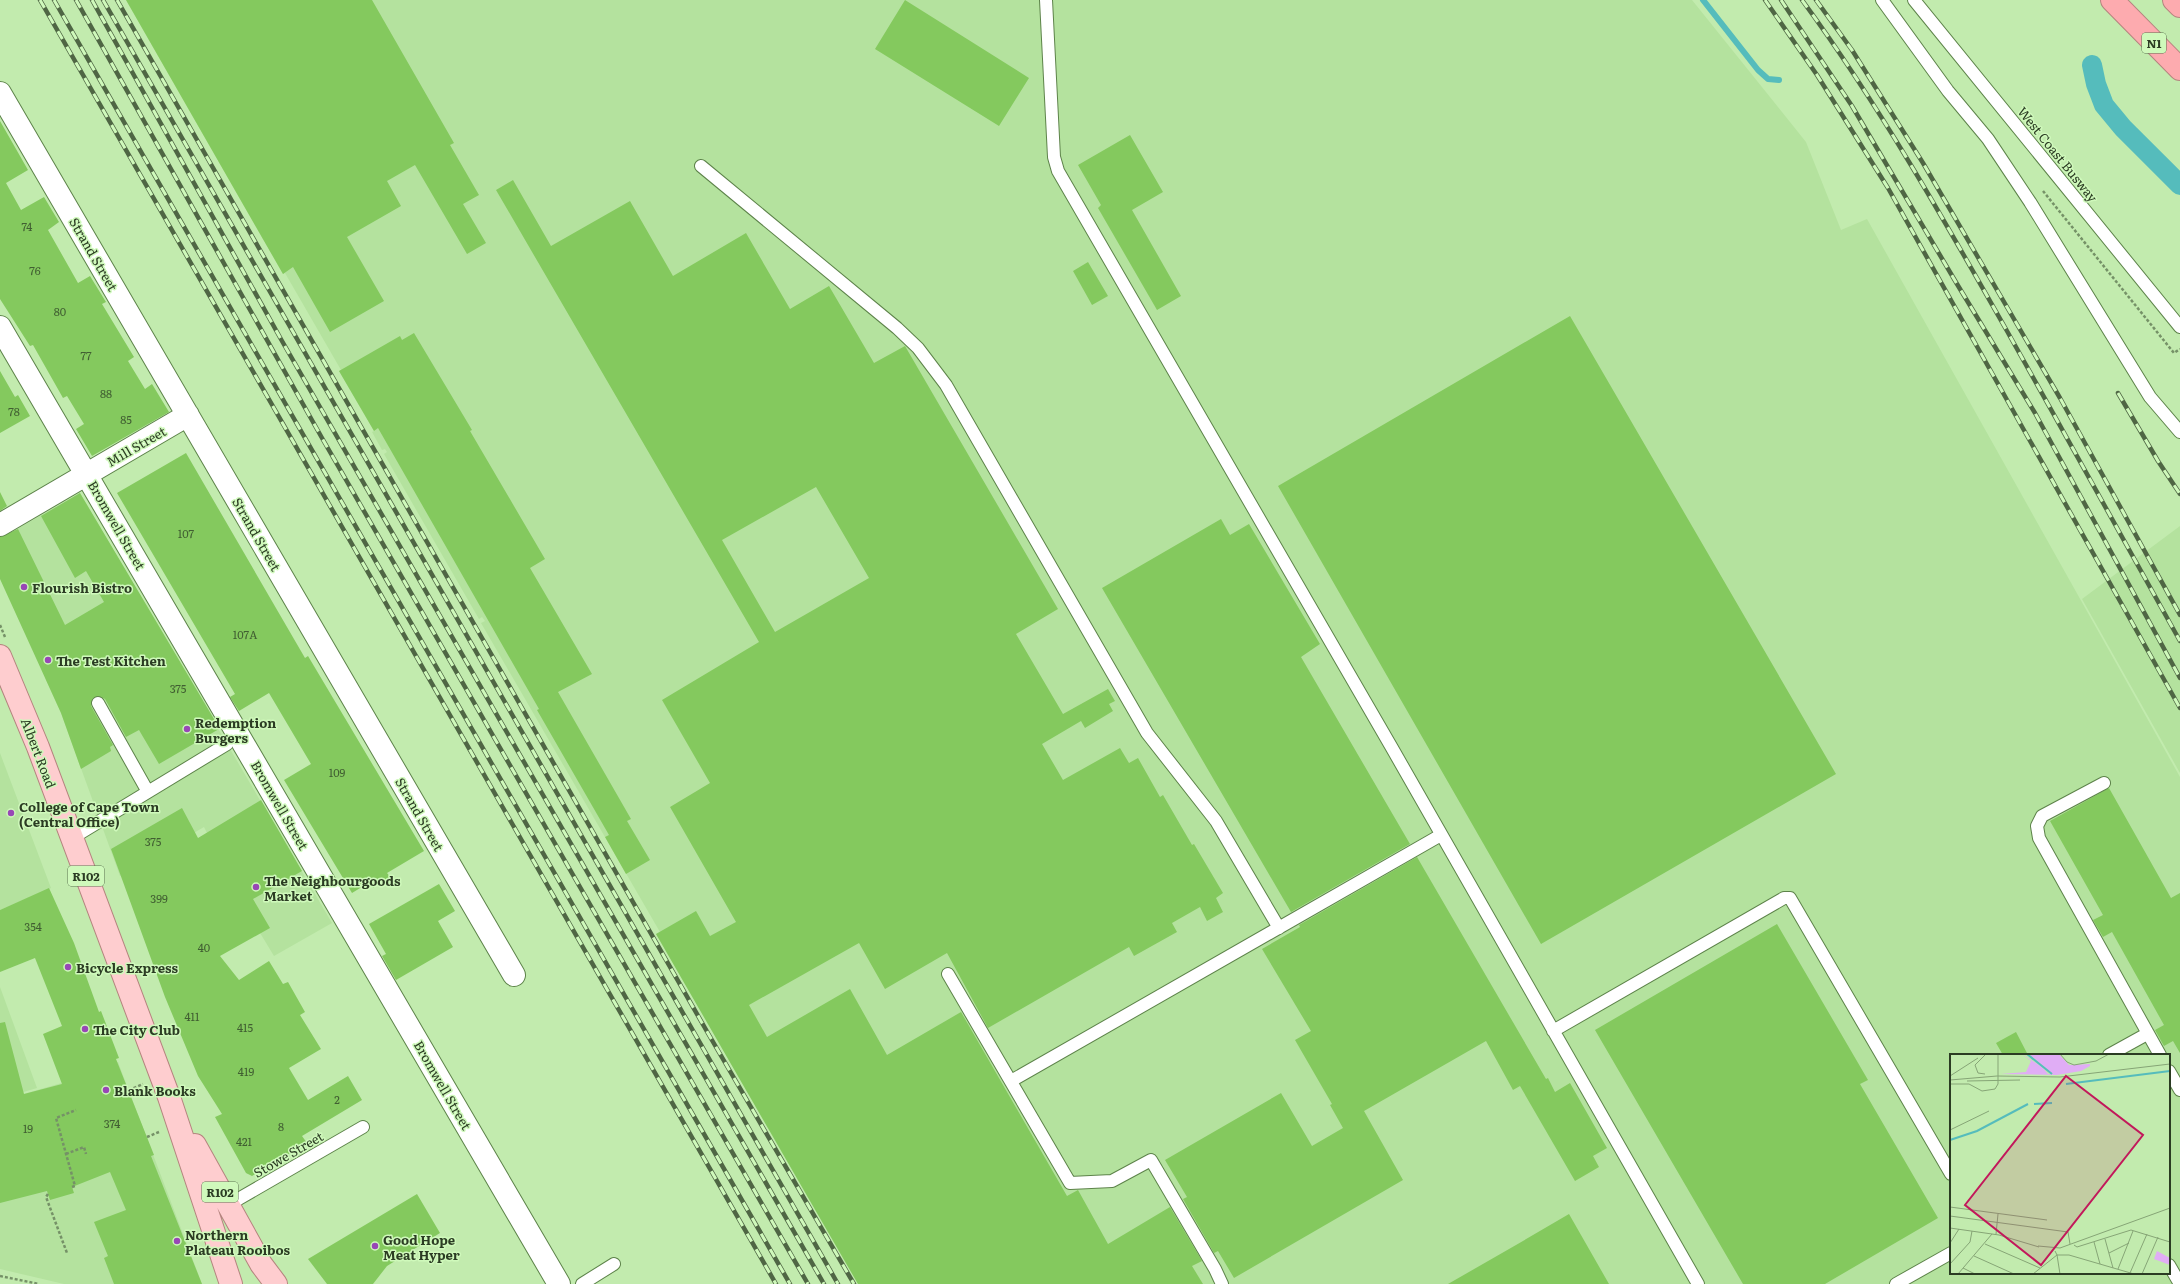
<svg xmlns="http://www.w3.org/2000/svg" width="2180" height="1284" viewBox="0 0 2180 1284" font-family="Literata,serif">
<rect width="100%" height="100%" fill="#c2ebae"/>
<path fill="#b4e29e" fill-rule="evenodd" d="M126 0H1692L1806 142 1841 230 1867 219 2180 777V1284H858L656 934 660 932 481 623 485 621 482 617 479 619 384 454 387 452 385 449 382 450 372 432 374 431 339 371 341 370 285 273 283 274ZM1951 1055H2169V1273H1951Z
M80 493 332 923 274 956 243 905 204 827 120 876 61 713 46 680 0 539Z
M2180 526V773L2082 599Z
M0 753 51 888 0 910Z
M0 987 37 1088 0 1099Z
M118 1062 202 1284H64L0 1269V1107L20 1095 65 1082Z"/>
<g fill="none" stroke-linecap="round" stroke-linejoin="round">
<path stroke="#55bcbc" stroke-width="6" d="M1703 0 1758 70 1768 79 1779 80"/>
<path stroke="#55bcbc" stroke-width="20" d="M2092 65 2096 84 2104 105 2123 128 2180 185"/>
</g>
<path fill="#84c95e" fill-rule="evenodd" d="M126 0H372L454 143 450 145 479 195 463 204 486 243 467 254 415 165 387 181 401 206 347 237 384 301 330 332 293 267 283 274Z
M905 0 1029 78 999 126 875 49Z
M0 121 28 170 6 183 21 210 44 197 59 222 48 230 78 283 90 276 106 302 102 304 134 357 128 361 145 389 152 384 169 412 92 456 76 429 84 424 67 396 63 398 33 345 30 346 0 299Z
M1130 135 1163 192 1132 210 1181 296 1157 310 1098 208 1101 205 1078 165Z
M513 180 551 246 630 201 673 276 746 233 790 309 829 286 874 363 905 346 1058 609 1016 634 1063 714 1108 689 1115 701 1109 704 1113 711 1085 728 1081 721 1042 744 1063 780 1120 748 1129 763 1138 758 1160 797 1163 795 1192 845 1194 844 1223 893 1216 898 1223 912 1207 921 1200 907 1172 923 1177 932 1134 956 1129 947 988 1028 947 953 885 989 859 943 749 1005 767 1037 850 989 887 1055 961 1012 1067 1196 1078 1190 1108 1244 1170 1207 1202 1261 1192 1266 1203 1284H858L656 934 696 911 710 936 736 922 670 807 710 783 662 700 759 642 496 190ZM816 487 869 578 775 632 722 540Z
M1088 262 1108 296 1092 305 1073 271Z
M1570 316 1836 774 1541 944 1278 486Z
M414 333 472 430 470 431 545 559 530 568 592 674 558 692 631 819 627 821 650 860 626 874 605 837 609 835 537 710 539 709 378 428 374 431 339 371 400 336 402 340Z
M0 371 15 397 18 395 30 416 0 433Z
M186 453 305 658 308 656 424 851 387 873 391 878 373 888 370 882 352 893 284 780 311 764 269 693 239 711 230 697 235 694 117 493Z
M0 492 7 506 0 511Z
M80 493 217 724 216 725 219 729 159 764 139 730 126 737 105 699 98 696 92 699 91 706 113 745 110 747 111 751 81 769 61 713 0 579V537L18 529 65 625 104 602 86 571 75 578 41 516Z
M1221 519 1230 535 1249 524 1320 644 1301 657 1410 844 1291 912 1102 588Z
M2109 788 2171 898 2180 893V1053L2173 1041 2164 1046 2155 1030 2164 1025 2112 932 2103 937 2093 920 2103 915 2050 821Z
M261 800 302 871 253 899 270 928 220 956 239 980 269 961 283 984 288 982 305 1012 300 1015 321 1049 289 1068 308 1100 348 1076 362 1100 302 1136 307 1143 252 1176 246 1173 215 1117 222 1114 198 1076 165 997 111 849 182 808 198 838Z
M1417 857 1546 1079 1548 1078 1555 1092 1570 1083 1607 1148 1593 1156 1599 1167 1575 1181 1520 1086 1513 1090 1486 1041 1364 1111 1403 1180 1234 1278 1218 1251 1214 1253 1183 1199 1187 1197 1165 1160 1281 1093 1312 1146 1343 1128 1330 1105 1332 1104 1295 1040 1311 1031 1262 949 1300 927 1299 925Z
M439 884 455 911 438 921 453 947 396 980 382 956 386 954 369 924Z
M49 888 74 943 99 1012 101 1011 119 1058 116 1059 154 1155 151 1156 202 1284H114L104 1258 108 1256 94 1222 126 1210 110 1172 72 1187 74 1193 50 1200 47 1191 0 1203V1023L5 1022 24 1094 62 1084 43 1034 62 1026 35 958 0 972V910Z
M1777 924 1868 1080 1860 1084 1938 1218 1825 1284H1743L1595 1030Z
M2016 1032 2028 1055H2003L1996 1043Z
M417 1194 440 1233 387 1266 373 1284H327L308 1259Z
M1569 1214 1609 1284H1448L1516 1245Z"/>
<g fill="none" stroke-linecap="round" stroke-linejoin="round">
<g stroke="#5d834a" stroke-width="14">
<path id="service" d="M1046 0 1054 157 1058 171 1392 748 1698 1284
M1882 0 1948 91 1988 139 2030 202 2150 397 2180 432
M1914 0 2180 327
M701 166 897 328 918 348 946 385 1147 733 1216 821 1279 928
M98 703 148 792
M2104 783 2042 816 2037 826 2039 838 2160 1055
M72 838 227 744
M948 974 1070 1183 1112 1181 1151 1160 1215 1269 1222 1284
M1553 1031 1784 898H1790L1951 1174
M2109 1055 2147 1034
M2169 1071 2180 1090
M1011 1081 1441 835
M228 1205 363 1127
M2169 1265 2180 1284
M582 1284 614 1264
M1896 1284 1951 1253"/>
</g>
<g stroke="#5d834a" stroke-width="24">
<path id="minor" d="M0 93 514 975
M0 327 559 1284
M0 525 188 415"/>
</g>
<g stroke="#b4847e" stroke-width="24">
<path id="primary" d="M0 656 38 747 169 1097 231 1284
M195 1145 261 1264 276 1284"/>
</g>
<g stroke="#b4847e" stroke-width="24">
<path id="motorway" d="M2112 0 2180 69
M2174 0 2180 6"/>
</g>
<path stroke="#759167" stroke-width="2.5" stroke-dasharray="3 2" stroke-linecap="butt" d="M2043 191 2174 353 2180 349
M0 625 5 637
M129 1090 143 1084
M147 1137 159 1132
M66 1154 84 1147 86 1154
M72 1187 75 1186 56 1118 76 1110
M48 1194 46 1197 67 1253
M0 1276 39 1284"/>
<use href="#service" stroke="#fff" stroke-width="12"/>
<use href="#minor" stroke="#fff" stroke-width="22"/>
<use href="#primary" stroke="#fecdcf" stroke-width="22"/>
<use href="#motorway" stroke="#fdabaf" stroke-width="22"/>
<g stroke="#4f6644" stroke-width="4.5">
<path id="rail" d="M40 0 776 1284
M54 0 790 1284
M76 0 322 438 808 1284
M92 0 282 341 824 1284
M103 0 838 1284
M117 0 709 1035 854 1284
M1765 0 1817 75 1888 188 2180 708
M1781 0 1852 106 1957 284 2035 413 2180 678
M1802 0C1879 105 1943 218 2007 331 2065 434 2122 537 2180 641
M1816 0 1852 50 1923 163 2060 398 2180 615
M2118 393 2158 461 2180 494"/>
</g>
<use href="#rail" stroke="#cff9bb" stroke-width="3" stroke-dasharray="9" stroke-linecap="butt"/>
</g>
<g fill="#9847b6" stroke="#cff9bb" stroke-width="1.5">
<circle cx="24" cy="587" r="4"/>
<circle cx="48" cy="660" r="4"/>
<circle cx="187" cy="729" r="4"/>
<circle cx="11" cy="813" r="4"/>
<circle cx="256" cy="887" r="4"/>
<circle cx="68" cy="967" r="4"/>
<circle cx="85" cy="1029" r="4"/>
<circle cx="106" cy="1090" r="4"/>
<circle cx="177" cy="1241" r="4"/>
<circle cx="375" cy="1246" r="4"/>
</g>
<g text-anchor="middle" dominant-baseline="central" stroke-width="3" stroke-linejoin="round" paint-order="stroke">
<g font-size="11" fill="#415f32">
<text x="27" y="226">74</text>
<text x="35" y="270">76</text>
<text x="60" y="311">80</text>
<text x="86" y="355">77</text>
<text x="106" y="393">88</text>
<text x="14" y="411">78</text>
<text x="126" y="419">85</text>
<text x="186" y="533">107</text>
<text x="245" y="634">107A</text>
<text x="178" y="688">375</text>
<text x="337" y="772">109</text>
<text x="153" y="841">375</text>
<text x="159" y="898">399</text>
<text x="33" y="926">354</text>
<text x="204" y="947">40</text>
<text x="192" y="1016">411</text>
<text x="245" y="1027">415</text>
<text x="246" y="1071">419</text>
<text x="337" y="1099">2</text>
<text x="112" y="1123">374</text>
<text x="281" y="1126">8</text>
<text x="28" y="1128">19</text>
<text x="244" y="1141">421</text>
</g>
<g fill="#cff9bb" stroke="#5c7551" stroke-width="1">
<rect x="2142" y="33" width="24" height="20" rx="3"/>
<rect x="68" y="866" width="36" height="20" rx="3"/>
<rect x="202" y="1182" width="36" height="20" rx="3"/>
</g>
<g font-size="12" font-weight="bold" fill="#2b3c23">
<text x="2154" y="43">N1</text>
<text x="86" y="876">R102</text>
<text x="220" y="1192">R102</text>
</g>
<g font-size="13" fill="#2b3c23" stroke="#cff9bb">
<text transform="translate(2058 154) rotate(51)">West Coast Busway</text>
<text transform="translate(94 254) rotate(60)">Strand Street</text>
<text transform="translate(136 446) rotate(-30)">Mill Street</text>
<text transform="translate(117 525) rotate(60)">Bromwell Street</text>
<text transform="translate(257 534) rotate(60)">Strand Street</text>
<text transform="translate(39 753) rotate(69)">Albert Road</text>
<text transform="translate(280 805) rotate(60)">Bromwell Street</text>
<text transform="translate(420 814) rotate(60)">Strand Street</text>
<text transform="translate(443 1085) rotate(60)">Bromwell Street</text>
<text transform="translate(288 1154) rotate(-30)">Stowe Street</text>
</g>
<g font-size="13" font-weight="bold" fill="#2b3c23" stroke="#cff9bb" text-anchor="start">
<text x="32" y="587">Flourish Bistro</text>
<text x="56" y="660">The Test Kitchen</text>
<text x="195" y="722">Redemption<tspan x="195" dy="15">Burgers</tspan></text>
<text x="19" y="806">College of Cape Town<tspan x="19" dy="15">(Central Office)</tspan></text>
<text x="264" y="880">The Neighbourgoods<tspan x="264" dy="15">Market</tspan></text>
<text x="76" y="967">Bicycle Express</text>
<text x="93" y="1029">The City Club</text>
<text x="114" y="1090">Blank Books</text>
<text x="185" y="1234">Northern<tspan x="185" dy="15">Plateau Rooibos</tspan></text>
<text x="383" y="1239">Good Hope<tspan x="383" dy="15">Meat Hyper</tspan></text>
</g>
</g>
<g transform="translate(1950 1054)">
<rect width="220" height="220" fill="#c2ebae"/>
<path d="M72 0 92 13 98 20H103L79 0H109L119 11 140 10V12L131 17 107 21 51 20 76 18 81 7ZM207 197 220 204V211L204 205Z" fill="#e0adf5"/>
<path fill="none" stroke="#55bcbc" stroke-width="2" d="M77 0 102 20M116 30 220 17M84 50 102 49M0 86 27 77 78 50"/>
<path fill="none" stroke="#86a576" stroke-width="1" d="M110 0 117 8 124 11 146 7 159 0M35 20 28 19 25 11 36 0M0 22 28 4M0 26 47 22 110 23 220 10M17 27 70 26M0 30H19L32 37 45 35 48 30V0M0 76 39 57M0 153 97 166M0 162 118 178 120 190M0 174 49 181 89 193M46 180 48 160M155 185 163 214M144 188 150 210M0 189 9 175M35 190 90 214M124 191 127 193 181 176 220 188M88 192 110 194 220 154M105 197 107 201H119L184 220M159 199 179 189M107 201 110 220M24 202 64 220M0 210 20 188 22 177M13 214 25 220M168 215 183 177M180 219 197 180M8 220 42 180M83 220 107 201M192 220 208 183"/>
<path fill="#c2185b" fill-opacity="0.15" stroke="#c2185b" stroke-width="2" d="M116 22 193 81 91 211 15 151Z"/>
<rect width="220" height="220" fill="none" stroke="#2b3c23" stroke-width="2"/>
</g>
</svg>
